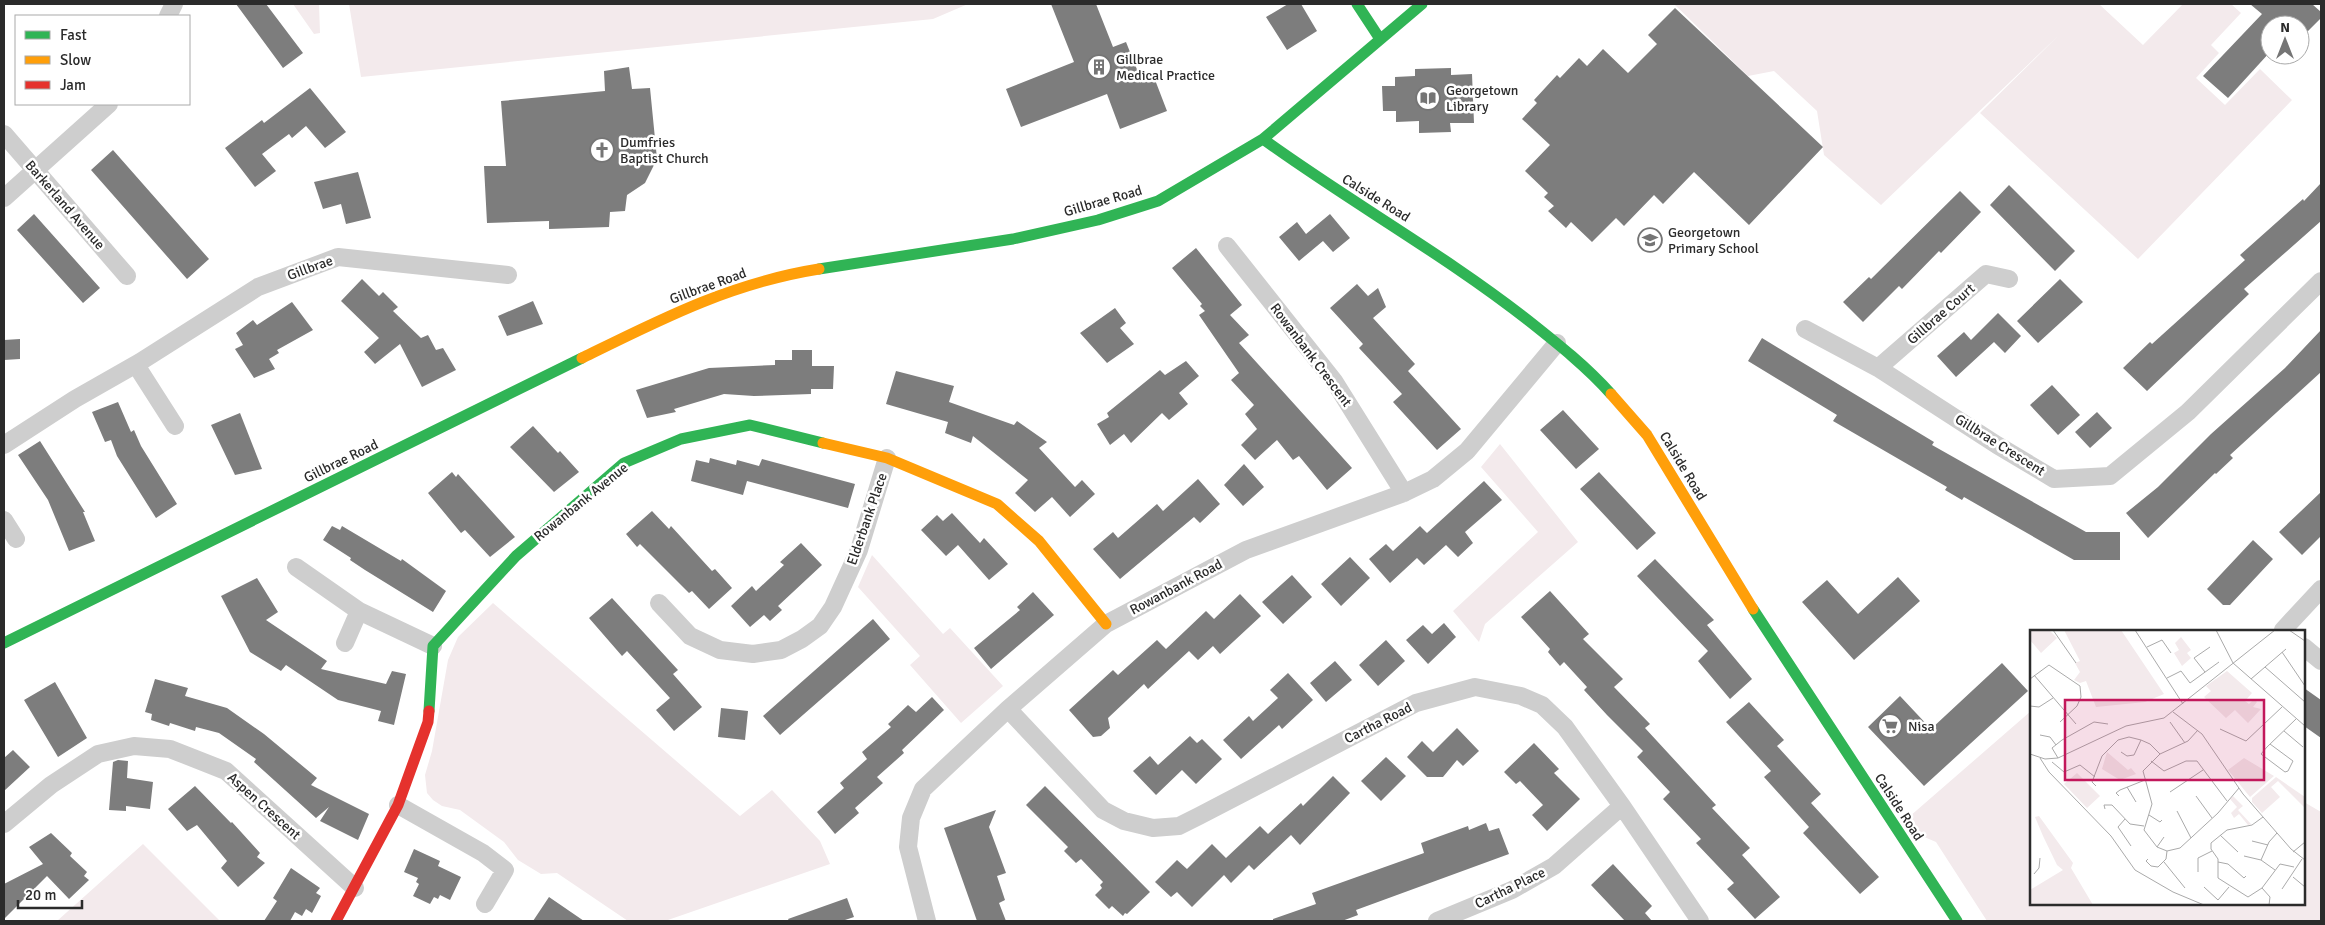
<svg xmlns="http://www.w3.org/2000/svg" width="2325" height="925" viewBox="0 0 2325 925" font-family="Signika,sans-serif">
<rect width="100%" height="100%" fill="#fff"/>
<path fill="#f3eaec" d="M293 4H319L320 33 314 34Z
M349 4H968L933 19 361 77Z
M1674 4H2099L2143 45 2183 4H2231L2241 13 2211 45 2219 53 2196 78 2225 105 2260 69 2292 100 2138 259 1980 113 2059 35 1881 205 1824 155 1817 111 1774 71 1748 76Z
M1500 444 1578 542 1485 624 1479 642 1453 611 1538 532 1481 467Z
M872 555 943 634 950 628 1003 686 961 723 910 665 920 656 858 587Z
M493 603 740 816 772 790 820 841 830 864 665 921H628L557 873 541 874 518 860 504 842 460 810 442 806 433 800 427 793 425 775 432 751 448 660 458 637Z
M2031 711V904H2304V802L2321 812V921H1987L1936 842 1922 836 1909 817Z
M143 844 220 921H57Z"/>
<path fill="#7d7d7d" d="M236 4H266L303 53 283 68Z
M1051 4H1096L1113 47 1126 42 1140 77 1152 72 1167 111 1120 129 1107 94 1021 127 1006 89 1074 62Z
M1288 4H1301L1317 31 1287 50 1266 17Z
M2250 4H2312L2321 12V18L2308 31H2302L2300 25H2270V52L2228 98 2203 76 2262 14Z
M1675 8 1823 147 1749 225 1694 172 1663 204 1654 195 1624 226 1616 218 1592 242 1571 222 1566 228 1548 211 1554 206 1544 197 1548 193 1525 171 1550 145 1522 119 1537 103 1534 100 1557 75 1560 78 1579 58 1587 66 1603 49 1628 73 1657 44 1648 35Z
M629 67 632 89 650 88 657 159 645 183 627 195 625 211 610 212 609 227 549 229V221L487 223 484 166H506L501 101 605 91 604 71Z
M1451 68V75L1472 74 1474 123H1450L1451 132 1419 133V121L1396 122V111H1383L1382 86H1395V77L1415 76V69Z
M310 88 346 132 325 148 306 126 292 138 289 134 262 154 276 171 255 187 225 148 262 120 264 123Z
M113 150 209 259 187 279 91 170Z
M358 172 371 218 346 224 341 204 323 209 314 182Z
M2321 183V221L2244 289 2249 294 2147 391 2123 368 2150 342 2152 344 2245 260 2240 255 2303 199 2304 201Z
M2009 185 2075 251 2055 271 1990 205Z
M1960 191 1981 212 1941 253 1939 251 1902 289 1899 286 1863 322 1843 302 1869 277 1871 279Z
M34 214 100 288 83 303 17 230Z
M1330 214 1350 238 1333 252 1323 241 1299 261 1279 237 1297 222 1306 234Z
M1196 248 1242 305 1230 315 1249 335 1239 343 1352 468 1327 490 1299 456 1293 460 1277 440 1255 460 1241 445 1257 429 1245 414 1254 405 1231 380 1239 373 1199 315 1205 311 1200 306 1202 304 1172 268Z
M362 279 379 296 383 292 398 307 393 311 421 338 428 335 436 350 443 348 456 370 422 387 400 344 375 364 364 352 379 338 341 301Z
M2060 279 2083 302 2038 343 2017 321Z
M1357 284 1368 296 1378 288 1386 307 1373 318 1415 364 1408 371 1461 429 1437 450 1393 402 1402 394 1359 348 1363 344 1330 308Z
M533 301 543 324 507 336 498 316Z
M292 302 313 330 277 350 279 353 269 359 275 369 254 378 235 349 243 345 236 333 253 320 257 325Z
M1115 308 1126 323 1120 328 1134 344 1107 363 1080 333Z
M1998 313 2021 336 2005 353 1994 342 1956 377 1937 356 1964 332 1971 340Z
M2321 330V372L2230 455 2233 458 2216 474 2215 473 2148 538 2126 513 2158 487 2211 434 2285 368Z
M1762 338 1934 442 1932 445 2086 532H2120V560H2074L1964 497 1962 500 1945 490 1947 487 1833 421 1837 415 1748 361Z
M20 339V359L4 360V340Z
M792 350H812V366H834L833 389H811V394L754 396 724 394 674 409 676 412 647 418 636 390 709 368 775 365V360H792Z
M1186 361 1199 376 1179 393 1188 404 1169 420 1162 413 1131 443 1124 434 1110 445 1097 424 1109 417 1107 413 1160 370 1165 375Z
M896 371 954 386 949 402 1014 425 1017 421 1047 442 1039 448 1075 487 1082 480 1095 494 1070 517 1052 497 1035 512 1015 493 1028 480 973 436 971 443 945 433 948 422 886 404Z
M2052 385 2080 415 2058 435 2030 405Z
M118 402 131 432 134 430 141 446 177 504 156 518 117 456 111 440 105 442 92 412Z
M1563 410 1599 449 1576 469 1540 430Z
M2097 412 2112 428 2090 448 2075 432Z
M240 413 262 469 235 475 211 425Z
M533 426 558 453 560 451 579 472 554 492 510 447Z
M40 441 85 512H83L95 541 69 551 48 500 18 455Z
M710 458 736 465 737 460 759 466 762 459 855 484 848 508 747 481 743 495 691 481 696 460 709 463Z
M1244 464 1264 487 1243 506 1224 485Z
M452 472 456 477 458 474 515 537 490 557 465 530 461 533 428 493Z
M1599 472 1656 533 1637 550 1580 489Z
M1198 479 1220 504 1200 523 1194 517 1120 579 1093 549 1113 532 1118 538 1157 504 1163 511Z
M1484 481 1502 500 1465 532 1473 543 1458 557 1446 545 1424 565 1417 558 1390 583 1369 559 1386 544 1393 551 1420 526 1427 533Z
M2321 492V536L2302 555 2279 532Z
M652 511 669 529 671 526 712 571 715 569 732 588 709 609 692 591 689 593 640 544 637 547 626 534Z
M952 513 980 543 984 538 1008 564 989 580 958 545 946 556 921 530 937 515 943 521Z
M332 526 340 530 342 526 401 561 402 559 446 591 433 612 365 570 350 560 351 558 323 540Z
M2253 540 2273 559 2230 605H2223L2207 589Z
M801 543 822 565 778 606 782 610 770 621 764 615 750 627 731 606 752 586 756 591 784 565 780 562Z
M1350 557 1370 578 1341 606 1321 584Z
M1655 559 1714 620 1707 625 1752 679 1730 699 1698 661 1708 651 1637 576Z
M1292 575 1312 597 1283 624 1262 602Z
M1898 577 1920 601 1854 660 1802 602 1827 580 1858 614Z
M257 578 278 612 266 620 327 661 321 669 386 684 392 671 406 674 394 725 378 721 381 711 338 700 286 665 281 671 250 652 221 596Z
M1550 591 1589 634 1583 639 1623 679 1614 687 1650 724 1645 728 1716 805 1712 808 1750 848 1742 855 1780 897 1755 919 1727 889 1734 883 1696 843 1701 839 1663 799 1670 792 1637 757 1643 751 1607 715 1584 690 1587 687 1564 662 1560 666 1548 652 1550 649 1521 617Z
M1033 592 1054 615 991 669 974 648 1020 610 1017 607Z
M1240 594 1261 616 1220 654 1213 646 1198 660 1189 651 1148 689 1144 684 1108 718 1110 728 1101 736 1093 737 1069 710 1113 670 1118 675 1157 640 1166 649 1206 611 1214 619Z
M612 598 678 670 673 674 702 707 674 731 656 710 670 698 627 651 622 656 589 618Z
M873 619 890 639 780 735 763 716Z
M1444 623 1456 637 1428 664 1406 640 1423 625 1432 634Z
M1386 640 1405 661 1378 686 1359 665Z
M1335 661 1352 680 1326 702 1310 683Z
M2002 663 2028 691 1924 786 1868 727 1900 696 1931 729Z
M1288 673 1313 700 1282 729 1279 725 1241 759 1223 740 1249 716 1253 721 1278 698 1270 690Z
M155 679 188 688 185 696 227 708 264 734 317 778 311 785 369 814 358 840 320 821 329 807 316 818 254 762 256 759 219 733 196 727 195 731 170 723 169 726 151 720 152 714 145 712Z
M55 682 87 738 58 757 24 700Z
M2304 688 2321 700V738L2304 726Z
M932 697 944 710 902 750 904 753 877 777 883 783 855 808 859 813 835 834 817 812 844 788 840 783 867 759 862 752 891 727 888 724 908 705 916 712Z
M1749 702 1784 740 1777 746 1821 794 1811 803 1879 877 1860 894 1803 833 1809 827 1764 777 1771 771 1726 722Z
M721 708 748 711 745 740 718 737Z
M1457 728 1479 751 1463 766 1457 760 1443 777H1427L1407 757 1422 741 1433 752Z
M1190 736 1197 743 1202 739 1222 759 1196 784 1182 770 1156 795 1133 771 1150 756 1158 765Z
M1534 743 1559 769 1554 773 1580 799 1547 831 1532 815 1543 805 1520 781 1516 784 1504 772Z
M13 750 30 767 4 791V758Z
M1386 757 1406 776 1381 801 1361 781Z
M118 760 128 761 127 778 153 782 150 809 126 806V811L109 810 113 762Z
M1333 776 1350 793 1300 845 1291 835 1254 870 1249 865 1231 883 1224 875 1192 907 1177 892 1171 897 1155 882 1177 860 1187 869 1212 844 1226 858 1260 826 1268 834 1301 803 1303 806Z
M195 786 231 823 232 822 260 853 257 857 265 863 238 887 221 868 227 861 197 825 187 831 168 809Z
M1045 786 1150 892 1127 914 1125 913 1123 916 1112 906 1109 909 1095 895 1102 888 1100 885 1103 882 1081 859 1076 863 1064 851 1068 847 1026 805Z
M996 810 989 827 1006 873 997 876 1005 900 999 903 1006 921H977L944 828Z
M1486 823 1489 831 1499 828 1509 854 1356 910 1358 915 1342 921H1273V919L1316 904 1312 893 1424 853 1421 843 1468 826 1469 830Z
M51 833 72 853 70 856 87 872 84 876 89 880 69 899 47 876 4 919V884L43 864 29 847Z
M414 849 440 861 438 866 461 877 450 900 440 895 438 899 434 897 430 904 413 896 419 884 416 882 418 878 404 872Z
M1613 864 1652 906 1645 913 1652 921H1625L1591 885Z
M291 868 320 888 316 893 321 896 312 913 306 909 302 916 295 912 290 921H264L277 901 273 898Z
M549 897 584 921H533Z
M847 898 854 917 842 921H789L788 919Z"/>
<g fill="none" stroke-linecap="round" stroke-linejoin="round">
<path stroke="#cecece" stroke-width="18" d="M168 16 174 4
M4 134 127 276
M4 198 109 104
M1227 246 1334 381 1404 493
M1805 329 1878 368 1997 445 2054 479 2110 476 2188 412 2321 281
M136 365 175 426
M1878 368 1986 274 2009 279
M4 445 75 399 140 362 258 287 338 257 508 275
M4 520 16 539
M296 567 359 611 433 646
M659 603 690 636 720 650 753 654 781 650 802 639 820 626 833 607 859 550 887 458
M2285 631 2283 630 2321 589
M345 643 359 611
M2304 647 2321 661
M1008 709 1103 810 1124 821 1153 828 1179 826 1199 816 1416 703 1475 687 1521 696 1542 705 1565 727 1622 806 1700 921
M398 805 483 853 505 870 485 904
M4 824 51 785 98 754 134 746 170 749 226 771 355 888
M927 921 908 847 911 818 923 789 1008 709 1106 624 1246 550 1404 493 1433 479 1467 451 1557 343
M1437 921 1512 890 1554 866 1622 806"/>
<path stroke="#30b455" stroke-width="11" d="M1357 4 1380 39
M1263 139C1350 202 1445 255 1529 321 1558 344 1587 367 1611 394
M819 269 1013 239 1098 220 1158 201 1263 139 1422 4
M1753 609 1957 921
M4 643 582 358
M429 711 433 646 516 556 624 463 681 439 750 425 823 443"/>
<path stroke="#ff9f0a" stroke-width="11" d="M582 358C661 319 731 283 819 269
M1611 394 1647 435 1753 609
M823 443 887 458 997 504 1039 541 1106 624"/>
<path stroke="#e5322d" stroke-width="11" d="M336 921 398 805 428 722 429 711"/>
</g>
<defs>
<g id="building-ring" transform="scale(1.25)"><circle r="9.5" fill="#fff" stroke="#757575" stroke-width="1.5"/><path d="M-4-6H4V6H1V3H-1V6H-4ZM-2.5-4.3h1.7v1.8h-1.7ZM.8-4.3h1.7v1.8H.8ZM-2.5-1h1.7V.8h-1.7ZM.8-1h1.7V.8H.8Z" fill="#757575"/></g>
<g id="library-ring" transform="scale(1.25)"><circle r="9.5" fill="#fff" stroke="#757575" stroke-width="1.5"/><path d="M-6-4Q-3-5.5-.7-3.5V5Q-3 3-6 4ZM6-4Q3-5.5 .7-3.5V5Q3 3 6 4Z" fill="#757575"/></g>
<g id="church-ring" transform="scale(1.25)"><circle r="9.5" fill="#fff" stroke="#757575" stroke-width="1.5"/><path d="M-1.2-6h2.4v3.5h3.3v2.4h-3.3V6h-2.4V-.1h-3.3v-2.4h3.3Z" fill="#757575"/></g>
<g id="school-ring" transform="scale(1.25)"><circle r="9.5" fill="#fff" stroke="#757575" stroke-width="1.5"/><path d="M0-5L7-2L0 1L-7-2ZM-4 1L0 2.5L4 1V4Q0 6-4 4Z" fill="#757575"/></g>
<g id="supermarket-ring" transform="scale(1.25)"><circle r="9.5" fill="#fff" stroke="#757575" stroke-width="1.5"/><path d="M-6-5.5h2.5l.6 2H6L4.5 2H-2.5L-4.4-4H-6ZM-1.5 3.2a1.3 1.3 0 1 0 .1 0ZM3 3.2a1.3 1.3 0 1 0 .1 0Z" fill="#757575"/></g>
</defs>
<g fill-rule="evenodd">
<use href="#building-ring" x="1099" y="67"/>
<use href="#library-ring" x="1428" y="98"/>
<use href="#church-ring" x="602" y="150"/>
<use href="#school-ring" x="1650" y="240"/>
<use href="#supermarket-ring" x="1890" y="726"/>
</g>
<g text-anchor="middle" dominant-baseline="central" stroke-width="5" stroke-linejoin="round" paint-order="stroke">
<g font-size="14" fill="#2b2b2b" stroke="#fff" text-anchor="start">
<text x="1116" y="59">Gillbrae<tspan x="1116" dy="16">Medical Practice</tspan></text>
<text x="1446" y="90">Georgetown<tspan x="1446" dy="16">Library</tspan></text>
<text x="620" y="142">Dumfries<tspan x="620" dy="16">Baptist Church</tspan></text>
<text x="1668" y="232">Georgetown<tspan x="1668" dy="16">Primary School</tspan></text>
<text x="1908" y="726">Nisa</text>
</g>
<g font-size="14" fill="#2b2b2b" stroke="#fff">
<text transform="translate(1376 198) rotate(32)">Calside Road</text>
<text transform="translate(1103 201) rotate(-16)">Gillbrae Road</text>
<text transform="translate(65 205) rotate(49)">Barkerland Avenue</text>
<text transform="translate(310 268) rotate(-20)">Gillbrae</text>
<text transform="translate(708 286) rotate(-20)">Gillbrae Road</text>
<text transform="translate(1941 314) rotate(-41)">Gillbrae Court</text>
<text transform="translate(1311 355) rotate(53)">Rowanbank Crescent</text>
<text transform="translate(2000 445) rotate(32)">Gillbrae Crescent</text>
<text transform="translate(341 461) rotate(-26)">Gillbrae Road</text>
<text transform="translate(1683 466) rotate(59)">Calside Road</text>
<text transform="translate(581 502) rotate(-39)">Rowanbank Avenue</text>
<text transform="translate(867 519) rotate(-71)">Elderbank Place</text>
<text transform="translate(1176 587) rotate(-28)">Rowanbank Road</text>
<text transform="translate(1378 723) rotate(-27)">Cartha Road</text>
<text transform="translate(264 806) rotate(42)">Aspen Crescent</text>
<text transform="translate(1899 807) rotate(57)">Calside Road</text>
<text transform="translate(1510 888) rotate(-26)">Cartha Place</text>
</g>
</g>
<g transform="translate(2030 630)">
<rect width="275" height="275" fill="#fff"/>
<path d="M0 0H19L27 8 11 23 0 10ZM34 0H91L134 64 115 72 66 77 56 51 50 53 44 50 50 42 45 33 50 31ZM151 7 161 20 157 23 161 28 152 36 144 23 149 20 145 13ZM197 41 222 63 215 71 219 74 224 69 227 72 223 77 231 79 218 93 205 80 196 88 174 67 181 61 176 56ZM77 122 98 140 101 138 106 144 90 150 72 139ZM214 128 244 146 220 167 198 140ZM47 143 70 166 57 178 34 154ZM246 147 275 167V178L248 151 241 157 250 167 232 183 222 172V168ZM203 166 213 176 208 180 221 194 218 195 209 184 204 188 201 183 207 177 200 169ZM9 186 43 233 41 238 63 275H0V260L33 240 27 235 13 206 5 187Z" fill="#f3eaec"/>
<path fill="none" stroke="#aaa" stroke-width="1" d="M23 0 46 33M105 0 153 74M186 0 203 33 275 96M259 0 275 11M117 17 132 10 141 23M252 22 275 56M235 37 275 72M175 42 164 28 180 17M4 45 46 94M137 48 151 41 160 53 189 32M0 49 19 35 50 56 51 67 47 76 30 92M221 49 256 19M0 76 9 77 23 68M143 82 172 104 213 164 261 219 275 230M140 92 155 113M190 99 216 111 252 77M254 101 273 117M10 105 20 107 26 115M240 114 263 131 258 141 255 142 231 124 237 117 266 89M91 122 97 126 104 125 111 110M0 124 15 129 28 128 96 96 134 88 245 0M10 128 19 142 81 206 105 240 143 262 174 275M28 128 22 118 32 110 64 92 78 94M121 131 134 141 156 131H167L197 171M22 132 34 142 50 135 65 147M66 156 62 152 72 126 88 110 99 107 111 110 120 114 130 124M97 157 106 172M140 162 173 140M89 166 86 163 90 160 115 150M166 166 182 188M75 179 74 175H82L100 194 114 196M147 181 161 208M119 185 130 192 132 190M233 187 222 195 197 200 181 213V219L188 229V248L218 267 232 258 250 234 264 237M95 189 88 197 101 216M190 205 208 222M134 207 127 217 114 200 122 174 113 141 130 124 158 111 168 100M222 211 238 215M127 217 137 221 150 218 188 183 209 158M263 222 275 212M214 226 231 230 245 240M118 229 116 231 121 236 128 237 136 229 137 221M231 230 239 212 247 203M134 232 155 258M188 232 198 234 214 248 216 246M168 242V228L182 221M4 244 9 238 10 228M263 247 275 257M174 257 188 270 199 257M232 258 240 267 239 275M252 259 272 229"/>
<path fill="#c2185b" fill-opacity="0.15" stroke="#c2185b" stroke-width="2.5" d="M35 70H234V150H35Z"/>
<rect width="275" height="275" fill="none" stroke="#2b2b2b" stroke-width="2.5"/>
</g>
<rect width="2325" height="925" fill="none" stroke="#2b2b2b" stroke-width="10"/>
<rect x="15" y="15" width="175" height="90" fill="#ffffff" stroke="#aaaaaa"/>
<rect x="25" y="31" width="25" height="8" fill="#30b455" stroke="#aaaaaa"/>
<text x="60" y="40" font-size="15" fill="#2b2b2b">Fast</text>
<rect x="25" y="56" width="25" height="8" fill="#ff9f0a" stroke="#aaaaaa"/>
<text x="60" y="65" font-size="15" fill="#2b2b2b">Slow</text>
<rect x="25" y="81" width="25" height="8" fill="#e5322d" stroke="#aaaaaa"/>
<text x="60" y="90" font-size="15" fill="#2b2b2b">Jam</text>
<g transform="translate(2285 40)"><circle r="24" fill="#ffffff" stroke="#aaaaaa"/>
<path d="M0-4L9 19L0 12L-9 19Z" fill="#757575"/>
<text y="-8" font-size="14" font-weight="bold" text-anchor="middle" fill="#2b2b2b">N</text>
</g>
<path d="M18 900v8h64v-8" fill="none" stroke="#2b2b2b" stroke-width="2.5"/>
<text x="25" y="900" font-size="15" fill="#2b2b2b" stroke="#ffffff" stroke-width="4" paint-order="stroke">20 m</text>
</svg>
